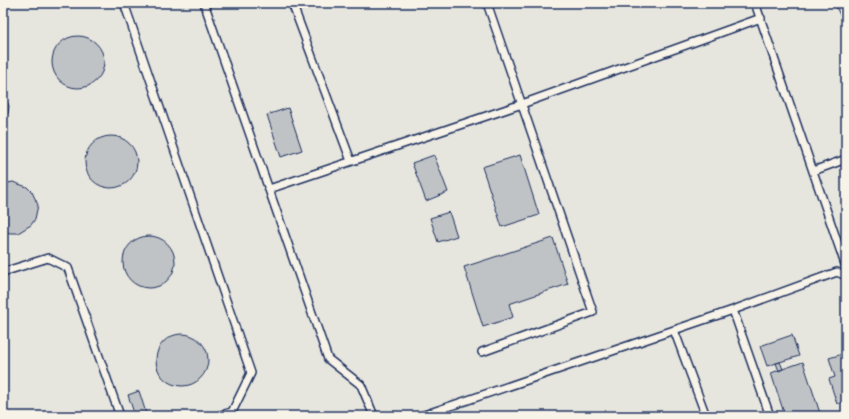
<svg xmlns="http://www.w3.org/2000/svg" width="849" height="419" viewBox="0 0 849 419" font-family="Sriracha,sans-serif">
<rect width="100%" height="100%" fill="#f7f3e8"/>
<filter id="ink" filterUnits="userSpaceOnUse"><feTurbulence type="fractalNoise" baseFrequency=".025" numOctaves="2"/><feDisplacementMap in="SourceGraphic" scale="8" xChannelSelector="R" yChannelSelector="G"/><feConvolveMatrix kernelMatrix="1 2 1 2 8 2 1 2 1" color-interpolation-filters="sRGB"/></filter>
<g filter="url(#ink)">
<path fill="#e6e5de" d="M3 3H846V416H593L590 413 580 416H3Z"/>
<path fill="#c0c3c5" stroke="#1b2f5e" d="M834 3H846V27Z
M52 62a26 26 0 1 1 52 0a26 26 0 1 1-52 0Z
M3 92 9 106 8 113 3 124Z
M288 108 302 150 281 157 267 115Z
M85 162a26 26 0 1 1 52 0a26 26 0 1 1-52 0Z
M434 155 448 192 426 201 412 163Z
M520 155 539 215 502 227 482 167Z
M13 182 27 187 32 192 38 205 35 219 31 225 18 233H11L3 232V184Z
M449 212 457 236 438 242 430 218Z
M123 262a26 26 0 1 1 52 0a26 26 0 1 1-52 0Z
M553 238 568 284 509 304 513 317 483 327 464 267Z
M156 360a26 26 0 1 1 52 0a26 26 0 1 1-52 0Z
M792 335 799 356 767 366 760 346Z
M846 353V401L837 404 829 379 835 377 829 358Z
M780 362 783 369 779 371 776 363Z
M803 362 821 416H785L771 373Z
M139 391 147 416H135L128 395Z"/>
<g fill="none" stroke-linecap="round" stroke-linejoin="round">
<g stroke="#1b2f5e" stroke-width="10">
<path id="service" d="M124 3 251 373 232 412 234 416
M204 3 328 359 361 385 374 416
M292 3 351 161
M755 3 846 267
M813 171 846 159
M269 189 522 104 761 18
M3 272 48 258 68 268 120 416
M733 310 770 416
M674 330 706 416
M482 352 593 312 487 3
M217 416 232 412
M421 416 733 310 837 272 846 276"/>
</g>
<use href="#service" stroke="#f7f3e8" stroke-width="7"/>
</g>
</g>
<rect width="849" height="419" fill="none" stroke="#f7f3e8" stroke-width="16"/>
<rect x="8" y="8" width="833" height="403" fill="none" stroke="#1b2f5e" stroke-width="1.5" filter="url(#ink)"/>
</svg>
